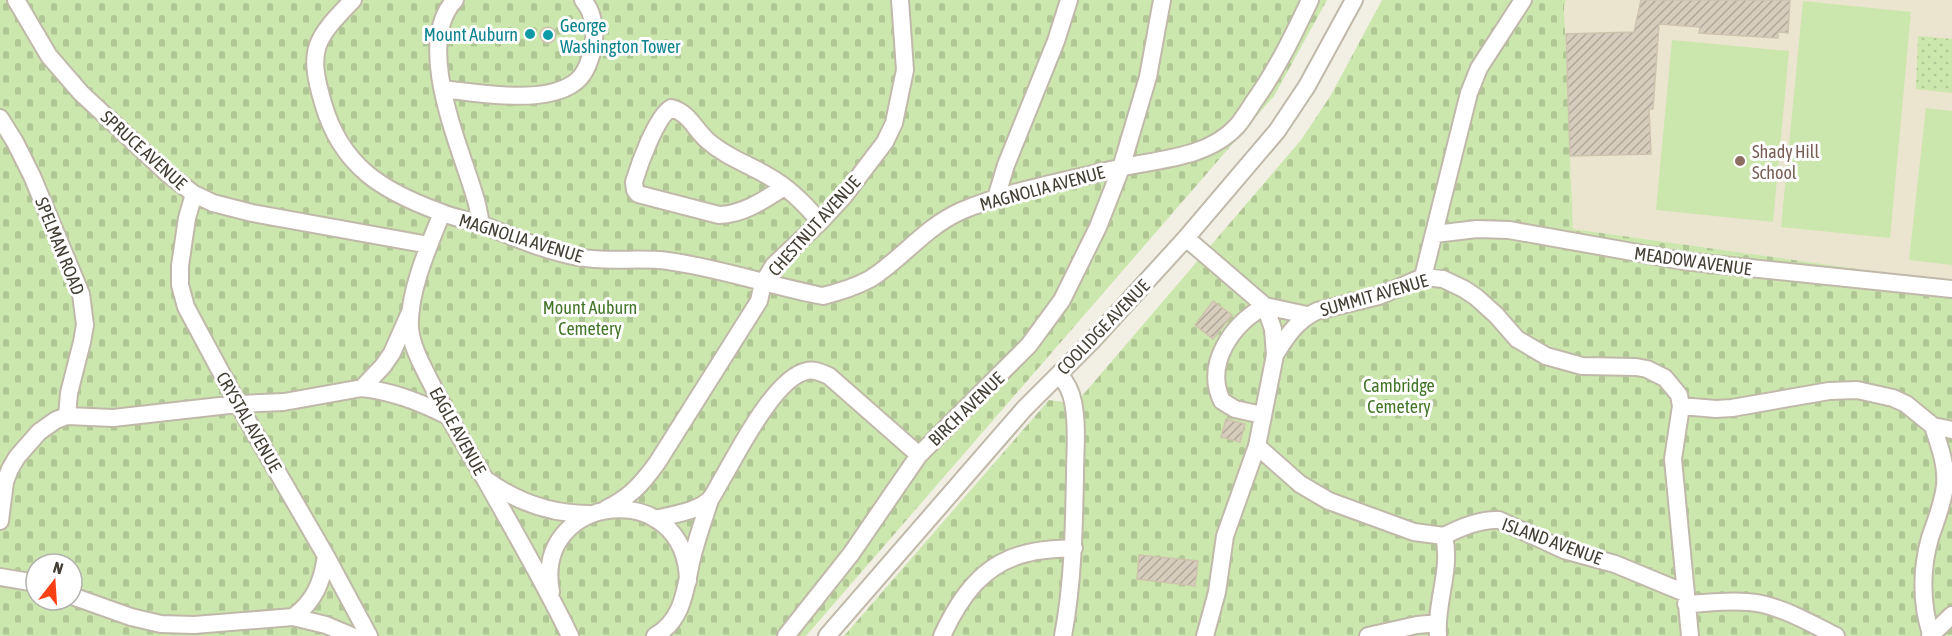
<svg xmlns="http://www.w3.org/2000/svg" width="1952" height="636" viewBox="0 0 1952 636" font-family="'Asap Condensed',sans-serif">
<defs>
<pattern id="cemetery-stones" width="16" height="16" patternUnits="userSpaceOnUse" patternTransform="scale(1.5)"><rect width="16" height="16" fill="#cbe7ad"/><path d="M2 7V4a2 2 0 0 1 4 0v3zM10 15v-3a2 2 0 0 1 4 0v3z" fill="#b0c795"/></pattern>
<pattern id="park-dots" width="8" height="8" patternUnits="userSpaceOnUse" patternTransform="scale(1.5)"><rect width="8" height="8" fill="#cbe7ad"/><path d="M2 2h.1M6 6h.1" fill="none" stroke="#b0c795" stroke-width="1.8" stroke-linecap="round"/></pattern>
<pattern id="building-hatch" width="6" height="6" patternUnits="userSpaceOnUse" patternTransform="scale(1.5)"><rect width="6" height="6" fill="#d7cdbd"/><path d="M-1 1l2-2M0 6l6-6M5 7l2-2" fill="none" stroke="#b0a89a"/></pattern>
</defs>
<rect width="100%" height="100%" fill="#f2efe4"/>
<path fill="#ebe4ce" d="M1566 0H1952V280L1901 275 1573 229 1564 6Z"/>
<path fill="#cbe7ad" d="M1803 1 1911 12 1890 238 1781 227Z
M1672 40 1789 51 1773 222 1656 210Z
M1926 108 1952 111V265L1909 260Z"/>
<path fill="url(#cemetery-stones)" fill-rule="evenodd" d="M0 0H1327L1274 96 806 636H0ZM36 564H72V600H36Z
M1382 0H1566L1564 6 1573 229 1901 275 1952 280V636H844L1049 400 1083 405 1082 396 1301 140 1331 95Z"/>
<path fill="url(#park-dots)" d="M1918 36 1952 39V93L1916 89Z"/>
<path fill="url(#building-hatch)" stroke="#cec3ad" stroke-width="1.5" d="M1641 0H1790L1788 33 1778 32V38L1699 33 1700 27 1659 24 1653 109H1649L1651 154 1570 156 1566 34 1634 32Z
M540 35a8 8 0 1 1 16 0a8 8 0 1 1-16 0Z
M1213 301 1232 315 1213 339 1195 325Z
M1226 419 1245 424 1240 442 1221 437Z
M1139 555 1198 561 1195 586 1137 579Z"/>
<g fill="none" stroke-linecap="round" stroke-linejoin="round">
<g stroke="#c0b9aa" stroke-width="20">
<path id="minor" d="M16 0 49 56 81 93 168 174 194 194 213 203 252 213 429 245
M353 0C315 39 307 49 323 103 341 166 382 191 440 212 454 218 469 220 483 225 514 237 545 251 578 257 608 263 638 257 668 261 720 268 771 286 823 296 839 292 855 287 870 279 902 259 925 227 961 211 1008 191 1069 180 1119 168 1159 159 1208 158 1237 126 1243 119 1248 111 1253 103 1276 71 1293 36 1310 0
M455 0C413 44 461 148 475 197 478 206 479 215 481 224
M443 89C478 93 544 105 574 83 585 76 590 61 593 48 596 32 594 13 583 0
M0 118 15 142 32 176 81 294 85 325 82 342 69 393 67 416
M784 187C764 200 744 214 719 215L638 194 635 190 634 182C639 165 656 117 671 108 690 113 694 129 708 141 726 157 748 164 768 176 788 187 806 205 820 222
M194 194 187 218 180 266V285L186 307 238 404 326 556 369 636
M996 198 1006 165 1056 41 1069 0
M442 213C429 245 408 293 410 327 411 345 421 363 429 379 446 413 465 446 485 479 514 531 544 582 570 636
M1435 234 1477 229 1509 230 1683 261 1952 289
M1186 238 1265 306 1273 329 1275 355 1257 446 1225 536 1217 592 1205 636
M1423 277 1469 93 1479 68 1523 0
M1275 355C1286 337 1297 320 1317 311L1379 296 1423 277 1443 279 1464 289 1476 297 1496 315 1517 339 1546 356 1582 366 1636 367 1647 369 1665 378 1679 395 1681 406 1673 459 1690 636
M1059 374C1066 382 1071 391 1073 402 1078 426 1075 451 1075 475 1074 529 1073 583 1063 636
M362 388C394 392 417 401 446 415
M1681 406 1716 409 1732 408 1829 391 1857 390 1893 398 1906 404 1933 426 1952 430
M1262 415 1235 409 1222 401C1204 364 1232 324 1265 306L1307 315
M1257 446 1300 484 1329 501 1414 532 1444 536
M488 481C519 503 551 514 589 514
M606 509C630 497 641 485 657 463L759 301 763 283 774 265 820 222 844 196 885 142 894 123 905 70 900 0
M655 519C671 515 701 511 711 498 716 491 720 482 725 474 740 448 776 377 807 371 814 369 822 373 829 376L919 455
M0 521 5 482 10 469 17 457 39 432 56 420 67 416 113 418 238 404 284 402 362 388 383 366 392 353 411 310
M1444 536C1461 527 1480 519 1499 520L1564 550 1615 564 1685 593
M0 577 36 583
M551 592C532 493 686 475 688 581
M72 596 131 617 161 624 194 625 293 617C315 601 322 582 326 556
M1686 604C1710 603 1738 599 1762 604 1788 610 1812 624 1836 636
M293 617 326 625 352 636
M1931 634C1921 604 1921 569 1930 538 1936 520 1943 504 1945 485 1947 465 1939 445 1933 426
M655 636C686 618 685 585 693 554 698 536 704 518 710 500
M786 636 851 554 919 455 1029 345 1062 300 1098 227 1121 168 1148 77 1162 0
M827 636 1024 409 1092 341 1186 238 1277 131 1307 86 1354 0
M942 636C960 597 983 563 1028 553 1042 549 1059 549 1074 548
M1368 636 1417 625 1438 623
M1438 636C1435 603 1452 570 1444 536
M1930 636 1952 615"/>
</g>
<use href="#minor" stroke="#fff" stroke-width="16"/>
</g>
<g fill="#0f9aa8" stroke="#fff" stroke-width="2">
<circle cx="530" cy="34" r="6"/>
<circle cx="548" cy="35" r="6"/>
</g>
<circle fill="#8d6e63" stroke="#fff" stroke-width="2" cx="1740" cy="161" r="6"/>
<g text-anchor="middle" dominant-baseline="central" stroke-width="6" stroke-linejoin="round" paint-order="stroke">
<g font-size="18" fill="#0d838f" stroke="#fff" text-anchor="start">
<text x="560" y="25">George<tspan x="560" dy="21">Washington Tower</tspan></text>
<text x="518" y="34" text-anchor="end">Mount Auburn</text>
</g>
<g font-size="18" fill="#443f34" stroke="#fff">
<text transform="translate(144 150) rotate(42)">SPRUCE AVENUE</text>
<text transform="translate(1042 188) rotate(-15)">MAGNOLIA AVENUE</text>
<text transform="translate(814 226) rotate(-48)">CHESTNUT AVENUE</text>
<text transform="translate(521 238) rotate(17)">MAGNOLIA AVENUE</text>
<text transform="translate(60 246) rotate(68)">SPELMAN ROAD</text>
<text transform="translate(1693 261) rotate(8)">MEADOW AVENUE</text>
<text transform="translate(1374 295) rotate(-16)">SUMMIT AVENUE</text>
<text transform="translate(1103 327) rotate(-46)">COOLIDGE AVENUE</text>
<text transform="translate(966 409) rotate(-44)">BIRCH AVENUE</text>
<text transform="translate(249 422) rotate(60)">CRYSTAL AVENUE</text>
<text transform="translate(458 431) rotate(61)">EAGLE AVENUE</text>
<text transform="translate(1552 541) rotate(20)">ISLAND AVENUE</text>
</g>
<g font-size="18" fill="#785e54" stroke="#fff" text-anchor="start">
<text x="1752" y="151">Shady Hill<tspan x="1752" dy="21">School</tspan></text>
</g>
<g font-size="18" fill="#437528" stroke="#fff">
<text x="590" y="307">Mount Auburn<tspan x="590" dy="21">Cemetery</tspan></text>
<text x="1399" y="385">Cambridge<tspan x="1399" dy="21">Cemetery</tspan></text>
</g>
</g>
<g transform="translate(54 582) rotate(17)"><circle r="28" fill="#ffffff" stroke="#b4b2ae" stroke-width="1.5"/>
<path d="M0-4.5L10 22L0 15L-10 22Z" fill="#f94015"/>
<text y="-9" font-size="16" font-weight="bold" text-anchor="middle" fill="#443f34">N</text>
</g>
</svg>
